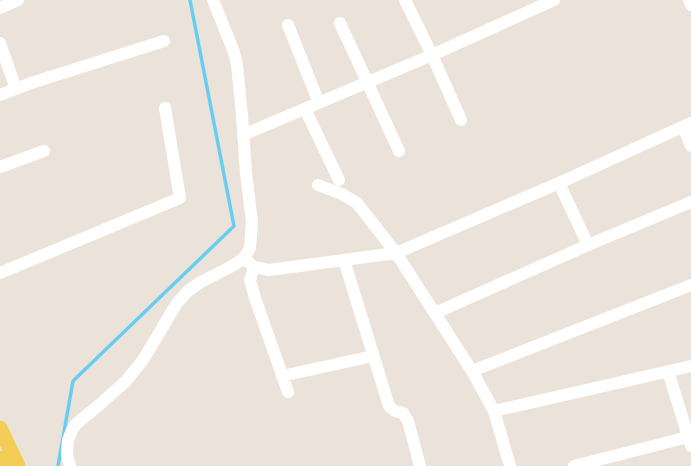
<svg xmlns="http://www.w3.org/2000/svg" width="691" height="466" viewBox="0 0 691 466" font-family="'Public Sans',sans-serif">
<rect width="100%" height="100%" fill="#ebe3d9"/>
<g fill="none" stroke-linecap="round" stroke-linejoin="round">
<path stroke="#68cef1" stroke-width="3.5" d="M58 466 73 381 234 226 190 0"/>
<path stroke="#fff" stroke-width="12" d="M405 0 432 55 461 120
M689 0 691 5
M0 8 18 0
M340 23 399 151
M288 25 319 103
M0 43 16 89
M0 95 31 83 164 41
M305 109 339 180
M683 127 691 146
M243 135 432 55 554 0
M0 167 44 151
M559 183 588 245
M318 185 342 194 357 203 396 253 472 371 494 411 510 466
M244 258 254 267 269 270 396 253 559 183 691 123
M344 260 389 406 395 411 403 413 408 421 420 466
M254 267 250 280 255 298 288 392
M0 273 180 198 165 108
M435 313 588 245 691 202
M472 371 691 285
M668 371 691 446
M282 376 373 356
M494 411 691 366
M70 466 67 454 68 440 72 430 77 423 98 406 126 381 143 360 177 303 188 291 201 282 234 265 244 258 250 248 252 222 246 173 242 115 237 65 234 52 213 0
M574 466 688 437"/>
<path stroke="#f3cd56" stroke-width="15" d="M0 428 18 466
M0 458 4 466"/>
</g>
</svg>
